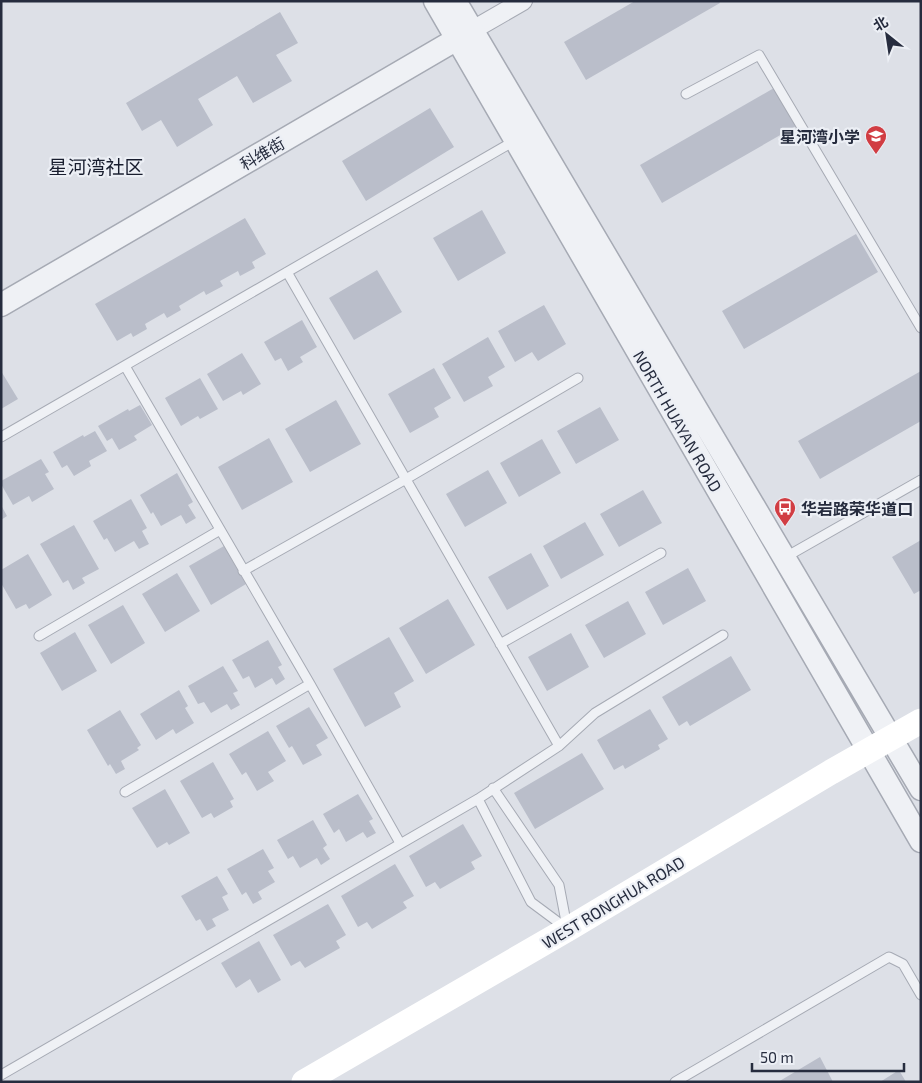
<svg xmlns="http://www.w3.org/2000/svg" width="922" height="1083" viewBox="0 0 922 1083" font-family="'Exo 2','Noto Sans SC',sans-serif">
<rect width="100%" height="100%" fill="#dde0e7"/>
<path fill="#babeca" d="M635 1H719L720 3 586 80 564 42Z
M280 12 298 43 276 55 292 81 253 103 237 76 198 99 213 125 177 147 161 120 142 131 126 103Z
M774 88 796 126 662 203 640 165Z
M430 108 454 147 366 201 342 161Z
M482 210 506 253 458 281 433 238Z
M245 218 266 254 252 262 255 268 240 276 238 271 220 281 223 286 206 295 204 291 179 306 181 310 167 318 164 313 145 324 147 329 133 337 131 333 117 341 95 304Z
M856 234 878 272 744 349 722 311Z
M377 270 402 312 354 340 329 298Z
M544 305 566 344 538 361 532 352 515 362 498 331Z
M302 320 317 347 300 357 303 362 288 371 281 358 275 361 264 342Z
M488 337 505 367 488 377 493 386 464 402 442 364Z
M242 353 261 384 243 395 241 391 223 401 207 374Z
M434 368 451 398 434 408 439 417 410 433 388 394Z
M1 371 18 399 1 409Z
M921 371V421L820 479 798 441Z
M200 378 218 409 200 419 198 416 181 426 165 398Z
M336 400 361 444 310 472 285 429Z
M140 405 152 425 134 436 137 440 119 450 112 438 107 441 98 426 128 409 129 411Z
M600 407 619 440 576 464 557 431Z
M95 431 107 451 89 461 91 466 74 476 67 465 62 468 53 452 83 435 84 437Z
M269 438 293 482 242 510 218 467Z
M542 439 561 473 519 497 500 463Z
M41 459 49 472 45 474 54 489 32 502 29 496 13 505 1 484V481Z
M488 470 507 503 465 527 446 494Z
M177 473 193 502 188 505 196 518 186 524 181 515 161 526 153 512 151 514 140 495Z
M643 490 662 523 619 547 600 514Z
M131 499 147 528 142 531 149 544 139 549 134 541 115 552 107 538 104 540 93 521Z
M1 505 7 516 1 520Z
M585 522 604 555 561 579 543 546Z
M74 525 99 569 82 578 85 583 73 590 68 580 63 583 40 544Z
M921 540V590L914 594 892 557Z
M224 546 246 584 211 605 189 566Z
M531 553 549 586 507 610 488 577Z
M28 554 52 595 29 609 26 604 16 609 1 583V570Z
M688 568 706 601 663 625 645 592Z
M177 573 200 611 165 632 142 594Z
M448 599 475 645 426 674 399 628Z
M628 601 646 634 604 658 585 625Z
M123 605 145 643 111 664 88 625Z
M75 632 97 671 62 691 40 653Z
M571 633 589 667 547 691 528 657Z
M389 637 414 681 394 693 401 707 365 727 333 669Z
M268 640 282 665 278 667 285 679 276 685 272 678 255 688 249 676 243 679 232 660Z
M731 656 751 690 690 726 687 721 679 726 662 697Z
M223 666 238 691 233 693 240 705 231 710 227 704 211 713 204 702 198 704 188 686Z
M179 690 188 706 185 708 194 723 176 734 173 729 156 740 140 714Z
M309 707 328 738 316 745 322 755 303 765 292 746 289 748 276 726Z
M650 709 668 739 658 745 660 749 625 769 623 765 614 770 597 740Z
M120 710 141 745 137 748 139 750 121 761 125 769 116 774 110 764 108 766 87 730Z
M268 731 286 761 268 772 274 781 257 791 246 772 242 775 229 754Z
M582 753 604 789 535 829 514 793Z
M213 762 234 799 230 801 233 807 214 818 211 813 202 818 180 781Z
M165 789 190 833 169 845 167 842 157 848 132 808Z
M358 794 373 819 369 821 376 833 367 838 363 832 346 842 339 829 334 833 323 814Z
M313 820 327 845 323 848 330 859 321 865 317 858 300 868 293 856 288 859 277 840Z
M463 824 482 856 471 862 475 869 440 889 435 882 426 887 409 856Z
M263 849 274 868 268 871 275 882 258 892 262 899 253 904 246 892 242 895 227 869Z
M395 864 414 896 403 902 407 908 372 929 367 922 358 927 341 896Z
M217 876 228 894 222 897 229 910 212 919 216 926 207 931 200 919 196 921 181 896Z
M328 904 346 935 336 941 340 948 305 968 300 961 291 966 273 935Z
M259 941 281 980 258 993 250 979 236 988 221 963Z
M820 1057 833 1082H778Z
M899 1070 906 1082H880Z"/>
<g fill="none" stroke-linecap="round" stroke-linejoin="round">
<g stroke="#a6aab4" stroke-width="11">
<path id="service" d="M686 94 759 55 921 328
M287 272 559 746
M125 366 310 684 400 843
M1 437 516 140
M784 558 921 480
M243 571 406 479 578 378
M39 636 220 530
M500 644 661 553
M493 788 559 885 567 927
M125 792 310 684
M478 799 531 902 566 928
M1 1075 478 799 559 746 595 713 723 635
M675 1082 889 957 903 964 921 995"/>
</g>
<g stroke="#a6aab4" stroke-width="20">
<path id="minor" d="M471 31 523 1"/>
</g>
<g stroke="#a6aab4" stroke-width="25">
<path id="tertiary" d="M435 1 921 841
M455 1 921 789
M1 305 469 32"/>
</g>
<use href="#service" stroke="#eff1f5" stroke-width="9"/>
<use href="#minor" stroke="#eff1f5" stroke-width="18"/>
<use href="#tertiary" stroke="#eff1f5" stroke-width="22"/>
<path stroke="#fff" stroke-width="25" d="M304 1082 568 929 831 772 921 721"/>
</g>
<defs>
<g id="school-pin" transform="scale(1.125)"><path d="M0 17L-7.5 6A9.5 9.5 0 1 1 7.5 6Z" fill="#d13d43" stroke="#eceff5"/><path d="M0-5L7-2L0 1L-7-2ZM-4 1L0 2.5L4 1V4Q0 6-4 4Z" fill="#fff"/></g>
<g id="bus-pin" transform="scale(1.125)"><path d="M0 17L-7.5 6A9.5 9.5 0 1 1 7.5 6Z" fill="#d13d43" stroke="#eceff5"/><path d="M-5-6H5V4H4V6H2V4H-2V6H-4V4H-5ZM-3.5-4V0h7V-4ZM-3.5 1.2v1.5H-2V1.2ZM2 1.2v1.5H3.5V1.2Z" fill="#fff"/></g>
</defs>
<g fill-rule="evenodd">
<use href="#school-pin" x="876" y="136"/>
<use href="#bus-pin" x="785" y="508"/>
</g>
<g text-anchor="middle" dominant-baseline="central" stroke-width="4.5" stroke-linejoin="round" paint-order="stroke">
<g font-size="16" font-weight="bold" fill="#262c3e" stroke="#eceff5" text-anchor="end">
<text x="860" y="136">星河湾小学</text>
<text x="801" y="508" text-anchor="start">华岩路荣华道口</text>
</g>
<g font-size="16" fill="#262c3e" stroke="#eceff5">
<text transform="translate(262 153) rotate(-30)">科维街</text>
<text transform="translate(678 421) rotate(60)">NORTH HUAYAN ROAD</text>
<text transform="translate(613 902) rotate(-31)">WEST RONGHUA ROAD</text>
</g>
<g font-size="19" fill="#181d2e" stroke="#eceff5">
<text x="96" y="166">星河湾社区</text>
</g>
</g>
<rect width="922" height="1083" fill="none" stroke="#262c3e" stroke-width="5"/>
<g transform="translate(887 35) rotate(330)" stroke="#eceff5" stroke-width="4" paint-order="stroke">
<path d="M0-4L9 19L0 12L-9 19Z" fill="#262c3e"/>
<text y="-8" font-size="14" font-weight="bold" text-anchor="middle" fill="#262c3e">北</text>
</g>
<path d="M752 1063v8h152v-8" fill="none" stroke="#262c3e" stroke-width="2.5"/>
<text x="760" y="1063" font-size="15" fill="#262c3e" stroke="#eceff5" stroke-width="4" paint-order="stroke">50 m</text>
</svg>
